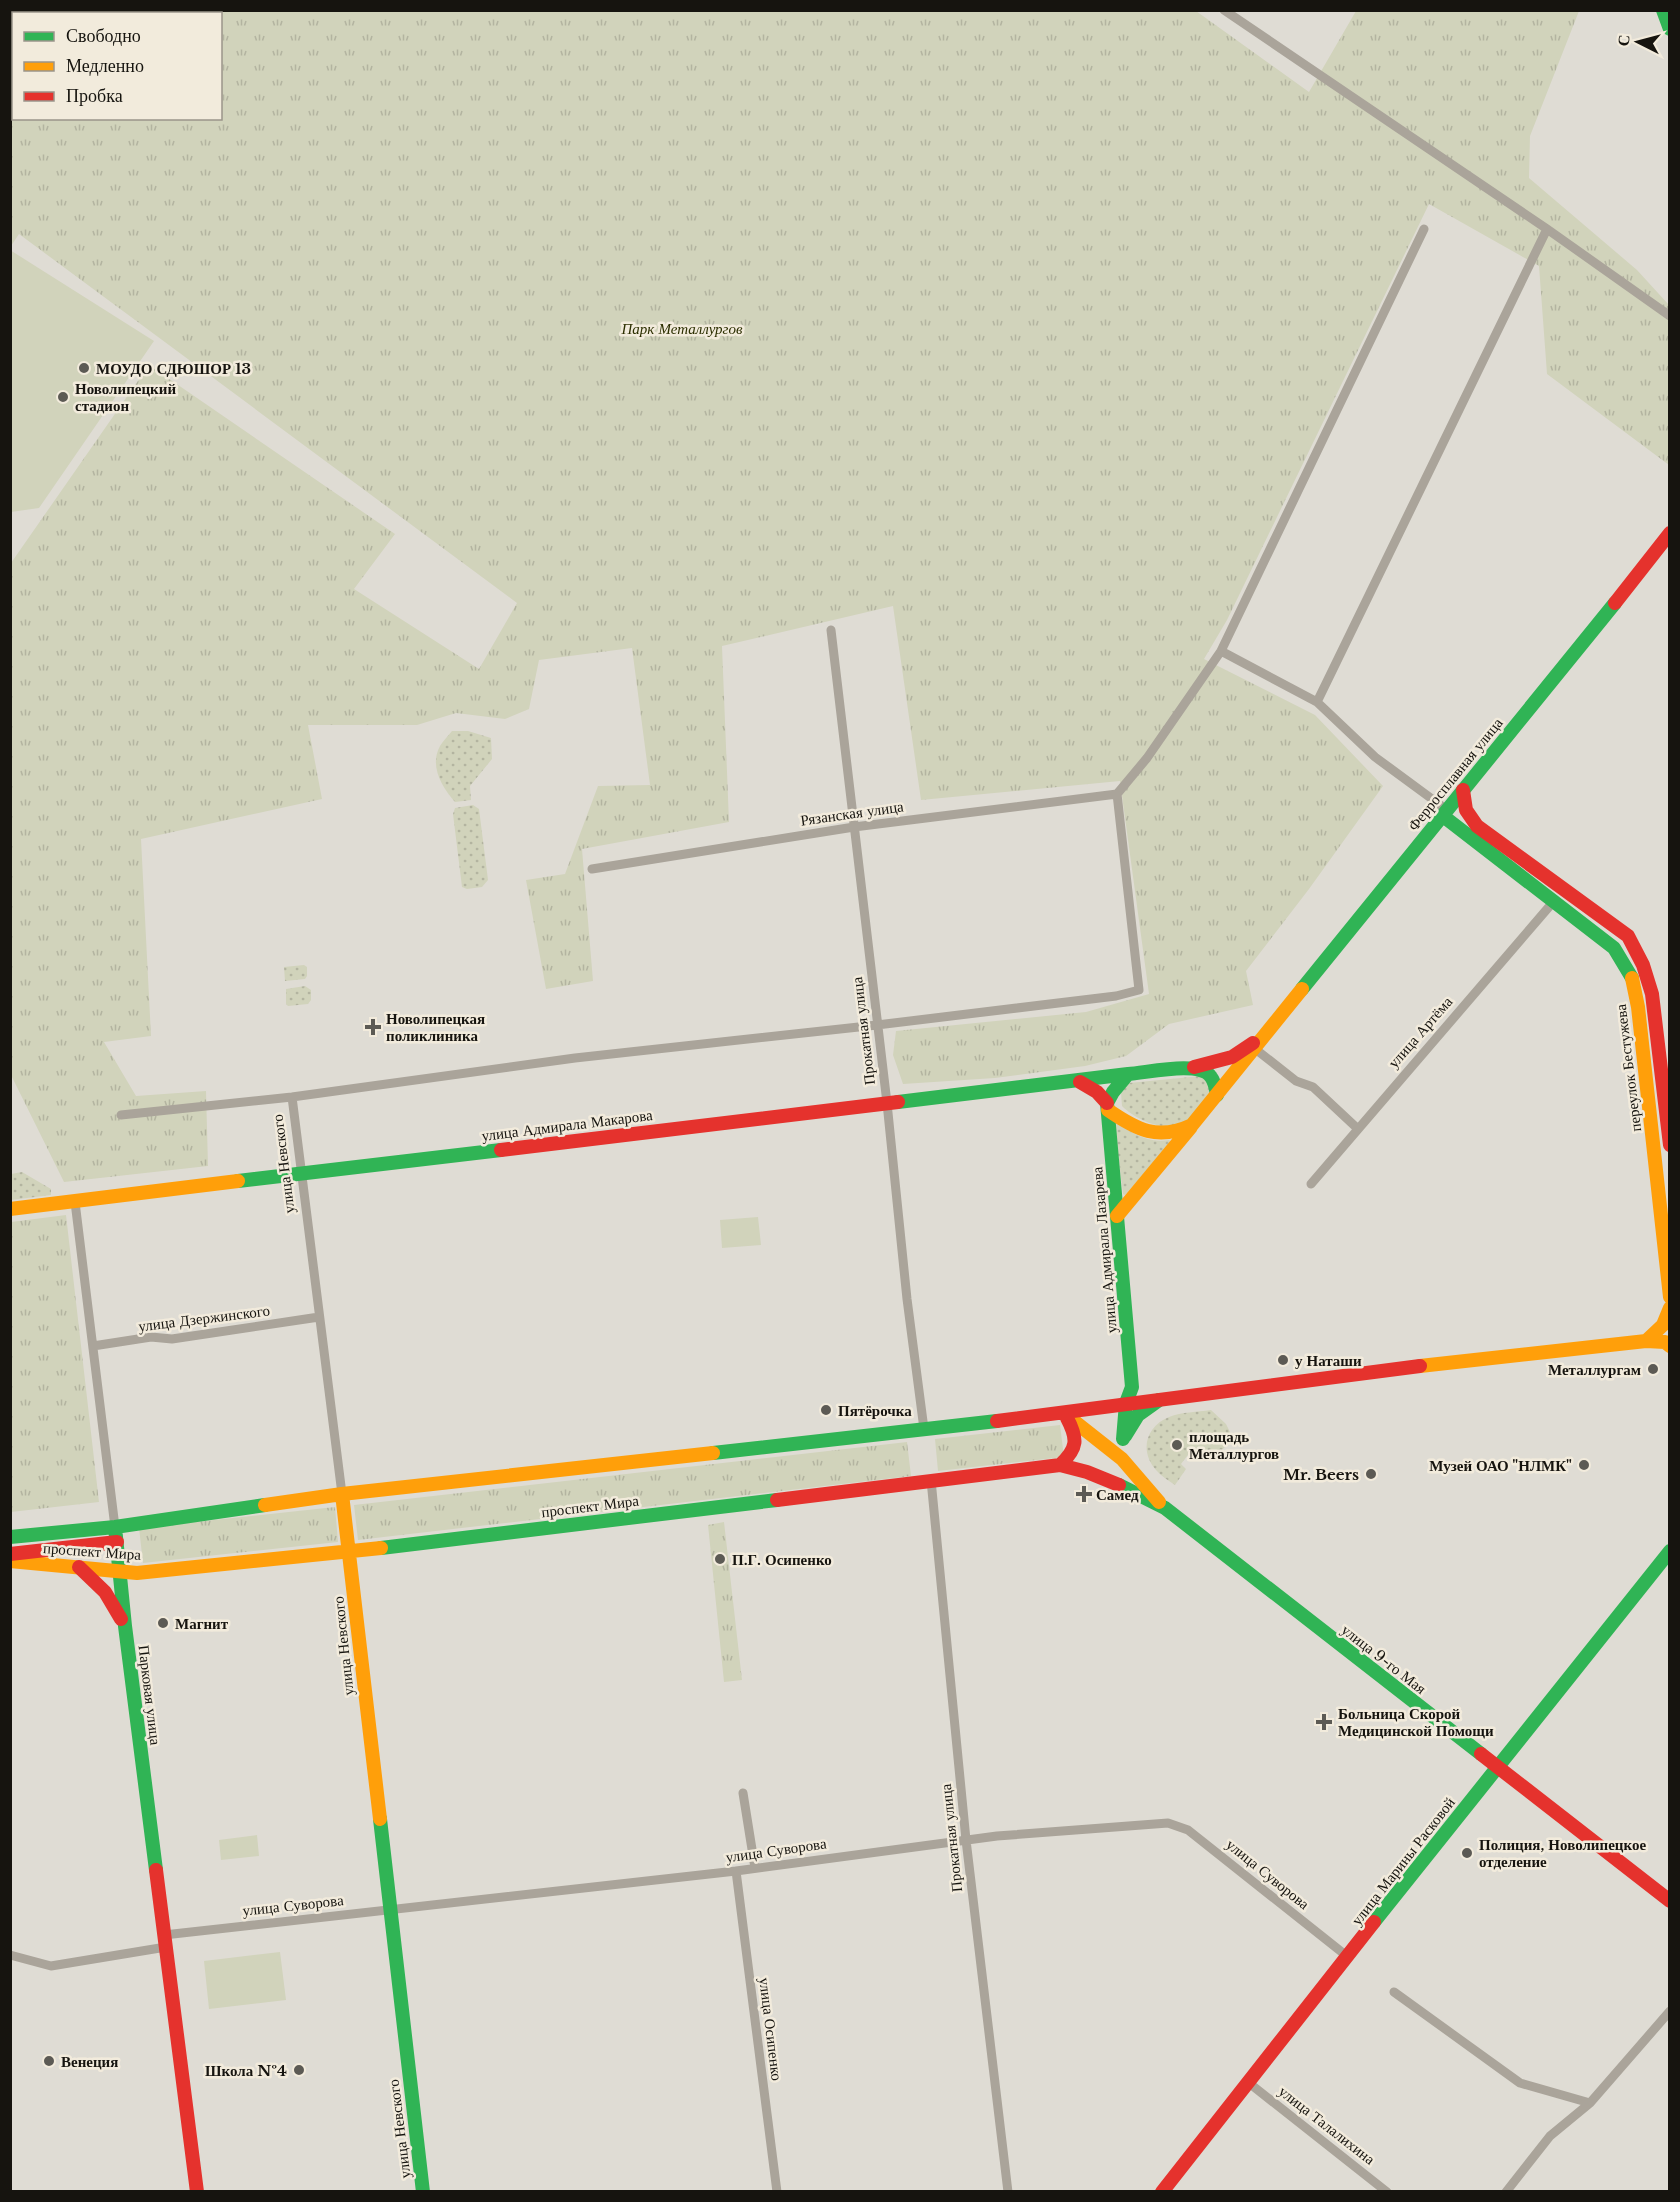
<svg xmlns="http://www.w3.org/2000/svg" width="1680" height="2202" viewBox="0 0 1680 2202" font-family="'Libre Baskerville',serif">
<defs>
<pattern id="grass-dots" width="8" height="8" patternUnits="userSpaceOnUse" patternTransform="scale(1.5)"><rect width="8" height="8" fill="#d1d3bb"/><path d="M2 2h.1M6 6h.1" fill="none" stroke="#b3b4a0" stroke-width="1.8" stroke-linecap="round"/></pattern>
<pattern id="park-tufts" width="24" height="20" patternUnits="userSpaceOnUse" patternTransform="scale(1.5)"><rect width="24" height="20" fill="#d1d3bb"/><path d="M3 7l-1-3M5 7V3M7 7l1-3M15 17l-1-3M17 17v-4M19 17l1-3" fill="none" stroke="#b3b4a0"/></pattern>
</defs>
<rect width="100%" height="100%" fill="#dfdcd4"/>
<path fill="url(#grass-dots)" d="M452 731H468L491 738 492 759 470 786 471 800 455 802C442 787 429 766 440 746 443 741 448 736 452 731Z
M473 805 479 809 488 880 482 887 467 889 462 887 453 814 455 808Z
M304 965 307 967V976L305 979 285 981 284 967Z
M305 986 311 990V1000L308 1004 288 1006 286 1004V989Z
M1201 1076 1209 1085 1210 1096C1202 1104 1195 1114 1187 1121 1168 1135 1136 1120 1122 1106L1121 1093 1129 1083Z
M1114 1122C1133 1132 1146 1144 1169 1140L1171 1142 1125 1195 1123 1194Z
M22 1172 51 1189V1195L11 1200V1174Z
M1211 1410 1226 1424 1233 1438 1213 1460 1194 1447 1181 1464 1186 1469 1175 1485C1168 1480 1161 1476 1156 1470 1139 1451 1146 1426 1169 1417 1182 1412 1197 1412 1211 1410Z"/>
<path fill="url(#park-tufts)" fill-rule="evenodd" d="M11 11H1196L1309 92 1356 11H1579L1530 136 1529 178 1637 270 1669 305V465L1547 374 1539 266 1429 204 1227 620 1204 659 1315 715 1383 786 1309 889 1246 971 1253 1005 1169 1024 1126 1056 1085 1066 995 1078 903 1084 893 1055 896 1031 1086 1012 1149 994 1120 781 921 800 893 606 722 646 729 822 582 849 593 981 546 989 526 880 565 874 598 786 650 785 632 648 539 660 529 709 505 719 456 713 417 725H308L322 799 141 839 151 1036 104 1042 136 1096 206 1091 208 1166 64 1182 11 1075V563L149 365 395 534 354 589 479 669 517 603 19 234 11 246ZM14 14H220V118H14Z
M66 1215 99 1502 11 1512V1222Z
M1060 1425 1064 1457 938 1471 935 1439Z
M907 1442 911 1476 358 1540 354 1505Z
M335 1507 338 1542 143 1563 139 1528Z
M724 1522 742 1680 724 1682 708 1525Z"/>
<path fill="#d1d3bb" d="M10 250 154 341 39 508 11 512Z
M758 1217 761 1245 722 1248 720 1220Z
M257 1835 259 1856 221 1860 219 1840Z
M280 1952 286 2000 209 2009 204 1961Z"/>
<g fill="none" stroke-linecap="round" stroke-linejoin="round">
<path stroke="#aaa49a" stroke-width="9" d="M1224 10 1547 229 1670 316
M831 630 887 1103 907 1299 924 1429
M1221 651 1317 702 1375 757 1447 810
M1317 702 1547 229
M592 869 854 827 1117 794
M1254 1048 1296 1081 1313 1087 1358 1129
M292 1097 342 1494
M121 1115 292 1097 575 1058 877 1025 1116 996 1139 990 1117 794 1147 758 1221 651 1424 229
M1311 1184 1554 901
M75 1202 115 1527
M93 1346 151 1337 172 1339 319 1317
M931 1480 966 1840 1008 2192
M743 1793 755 1868
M736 1871 777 2192
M164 1935 736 1871 997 1836 1168 1823 1188 1830 1348 1957
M10 1955 51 1966 166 1947
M1394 1992 1520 2083 1590 2103
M1249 2083 1387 2192
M1506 2192 1550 2136 1590 2103 1670 2011"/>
<path stroke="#30b455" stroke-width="14" d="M1663 10 1670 29
M1443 816 1614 948 1632 978
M1302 989 1615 603
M898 1102 1128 1074
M238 1181 501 1150
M1125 1436 1138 1415 1159 1400
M1123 1439 1126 1403 1132 1387 1107 1103 1113 1092 1128 1074C1147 1073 1200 1060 1211 1077 1215 1082 1216 1089 1217 1095
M713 1453 997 1421
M1119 1485 1165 1508 1481 1754
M115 1527 125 1626 156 1870
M10 1537 115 1527 265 1505
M381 1548 777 1500
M380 1819 423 2192
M1374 1922 1670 1551"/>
<path stroke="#ff9f0a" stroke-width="14" d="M1632 978 1638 1007 1670 1297
M1108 1110C1137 1130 1158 1141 1192 1125L1302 989
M10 1209 238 1181
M1117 1216 1191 1127
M1646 1341 1663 1325 1670 1308
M1420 1366 1646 1341 1665 1342 1670 1346
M1065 1414 1122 1459 1159 1502
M342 1494 380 1819
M265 1505 342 1494 713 1453
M10 1561 137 1573 381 1548"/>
<path stroke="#e5322d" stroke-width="14" d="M1615 603 1670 533
M1463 790 1466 810 1477 826 1628 936 1643 965 1652 994 1670 1145
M1194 1067 1232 1057 1253 1043
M1080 1082 1097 1092 1107 1103
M501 1150 898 1102
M997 1421 1420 1366
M1060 1465C1078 1448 1078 1439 1067 1418
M777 1500 1060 1465 1087 1472 1119 1485
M10 1554 117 1542
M79 1567 105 1592 121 1619
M1481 1754 1670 1901
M156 1870 197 2192
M1162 2192 1374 1922"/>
</g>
<g fill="#5c5a54" stroke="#f2ebdc" stroke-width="2">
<circle cx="84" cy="368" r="6"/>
<circle cx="63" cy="397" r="6"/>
<path d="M370 1018h6v6h6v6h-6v6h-6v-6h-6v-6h6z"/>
<circle cx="1283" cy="1360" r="6"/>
<circle cx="1653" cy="1369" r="6"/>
<circle cx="826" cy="1410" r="6"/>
<circle cx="1177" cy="1445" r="6"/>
<circle cx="1584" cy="1465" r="6"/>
<circle cx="1371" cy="1474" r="6"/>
<path d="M1081 1485h6v6h6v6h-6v6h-6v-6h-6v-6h6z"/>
<circle cx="720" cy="1559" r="6"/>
<circle cx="163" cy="1623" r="6"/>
<path d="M1321 1713h6v6h6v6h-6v6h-6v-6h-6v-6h6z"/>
<circle cx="1467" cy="1853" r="6"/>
<circle cx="49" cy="2061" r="6"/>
<circle cx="299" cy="2070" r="6"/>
</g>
<g text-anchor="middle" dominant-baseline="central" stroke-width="5" stroke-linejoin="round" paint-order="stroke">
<g font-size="15" font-style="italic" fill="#2c2f00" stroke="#f2ebdc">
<text x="682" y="328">Парк Металлургов</text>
</g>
<g font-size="15" font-weight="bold" fill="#16140f" stroke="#f2ebdc" text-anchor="start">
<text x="96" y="368">МОУДО СДЮШОР 13</text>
<text x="75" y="388">Новолипецкий<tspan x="75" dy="17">стадион</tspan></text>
<text x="386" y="1018">Новолипецкая<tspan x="386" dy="17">поликлиника</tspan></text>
<text x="1295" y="1360">у Наташи</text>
<text x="1641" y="1369" text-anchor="end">Металлургам</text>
<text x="838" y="1410">Пятёрочка</text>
<text x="1189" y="1436">площадь<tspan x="1189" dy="17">Металлургов</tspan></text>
<text x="1572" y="1465" text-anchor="end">Музей ОАО "НЛМК"</text>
<text x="1359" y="1474" text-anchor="end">Mr. Beers</text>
<text x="1096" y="1494">Самед</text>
<text x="732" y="1559">П.Г. Осипенко</text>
<text x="175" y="1623">Магнит</text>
<text x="1338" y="1713">Больница Скорой<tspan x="1338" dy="17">Медицинской Помощи</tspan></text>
<text x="1479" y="1844">Полиция, Новолипецкое<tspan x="1479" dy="17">отделение</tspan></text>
<text x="61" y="2061">Венеция</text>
<text x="287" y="2070" text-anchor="end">Школа №4</text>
</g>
<g font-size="15" fill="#16140f" stroke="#f2ebdc">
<text transform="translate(1455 774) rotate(-51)">Ферросплавная улица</text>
<text transform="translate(852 813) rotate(-8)">Рязанская улица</text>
<text transform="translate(863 1031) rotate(-97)">Прокатная улица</text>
<text transform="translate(1420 1032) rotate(-49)">улица Артёма</text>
<text transform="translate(1628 1068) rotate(-97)">переулок Бестужева</text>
<text transform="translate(567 1125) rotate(-7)">улица Адмирала Макарова</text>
<text transform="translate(283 1164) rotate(-97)">улица Невского</text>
<text transform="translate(1104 1250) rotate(-95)">улица Адмирала Лазарева</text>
<text transform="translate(204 1318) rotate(-7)">улица Дзержинского</text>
<text transform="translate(590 1506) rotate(-7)">проспект Мира</text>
<text transform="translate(92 1551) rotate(4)">проспект Мира</text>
<text transform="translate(343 1646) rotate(-96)">улица Невского</text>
<text transform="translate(1384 1659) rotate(38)">улица 9-го Мая</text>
<text transform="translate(150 1695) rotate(83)">Парковая улица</text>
<text transform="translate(951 1838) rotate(-96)">Прокатная улица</text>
<text transform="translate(776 1850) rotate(-8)">улица Суворова</text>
<text transform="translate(1403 1861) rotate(-52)">улица Марины Расковой</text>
<text transform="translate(1268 1874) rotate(39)">улица Суворова</text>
<text transform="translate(293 1905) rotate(-6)">улица Суворова</text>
<text transform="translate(771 2029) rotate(83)">улица Осипенко</text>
<text transform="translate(1327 2125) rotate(38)">улица Талалихина</text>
<text transform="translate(399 2129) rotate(-97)">улица Невского</text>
</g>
</g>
<rect width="1680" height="2202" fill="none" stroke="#16140f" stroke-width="24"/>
<rect x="12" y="12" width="210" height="108" fill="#f2ebdc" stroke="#9a958a" stroke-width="1.5"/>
<rect x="24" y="32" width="30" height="9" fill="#30b455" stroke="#9a958a" stroke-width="1.5"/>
<text x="66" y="42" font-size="18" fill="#16140f">Свободно</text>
<rect x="24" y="62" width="30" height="9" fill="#ff9f0a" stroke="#9a958a" stroke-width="1.5"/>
<text x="66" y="72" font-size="18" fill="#16140f">Медленно</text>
<rect x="24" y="92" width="30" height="9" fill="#e5322d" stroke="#9a958a" stroke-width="1.5"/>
<text x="66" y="102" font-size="18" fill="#16140f">Пробка</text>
<g transform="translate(1638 42) rotate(276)" stroke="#f2ebdc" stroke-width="4.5" paint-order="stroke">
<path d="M0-4.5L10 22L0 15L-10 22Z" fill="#16140f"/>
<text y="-9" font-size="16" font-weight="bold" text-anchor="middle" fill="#16140f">С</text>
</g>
</svg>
